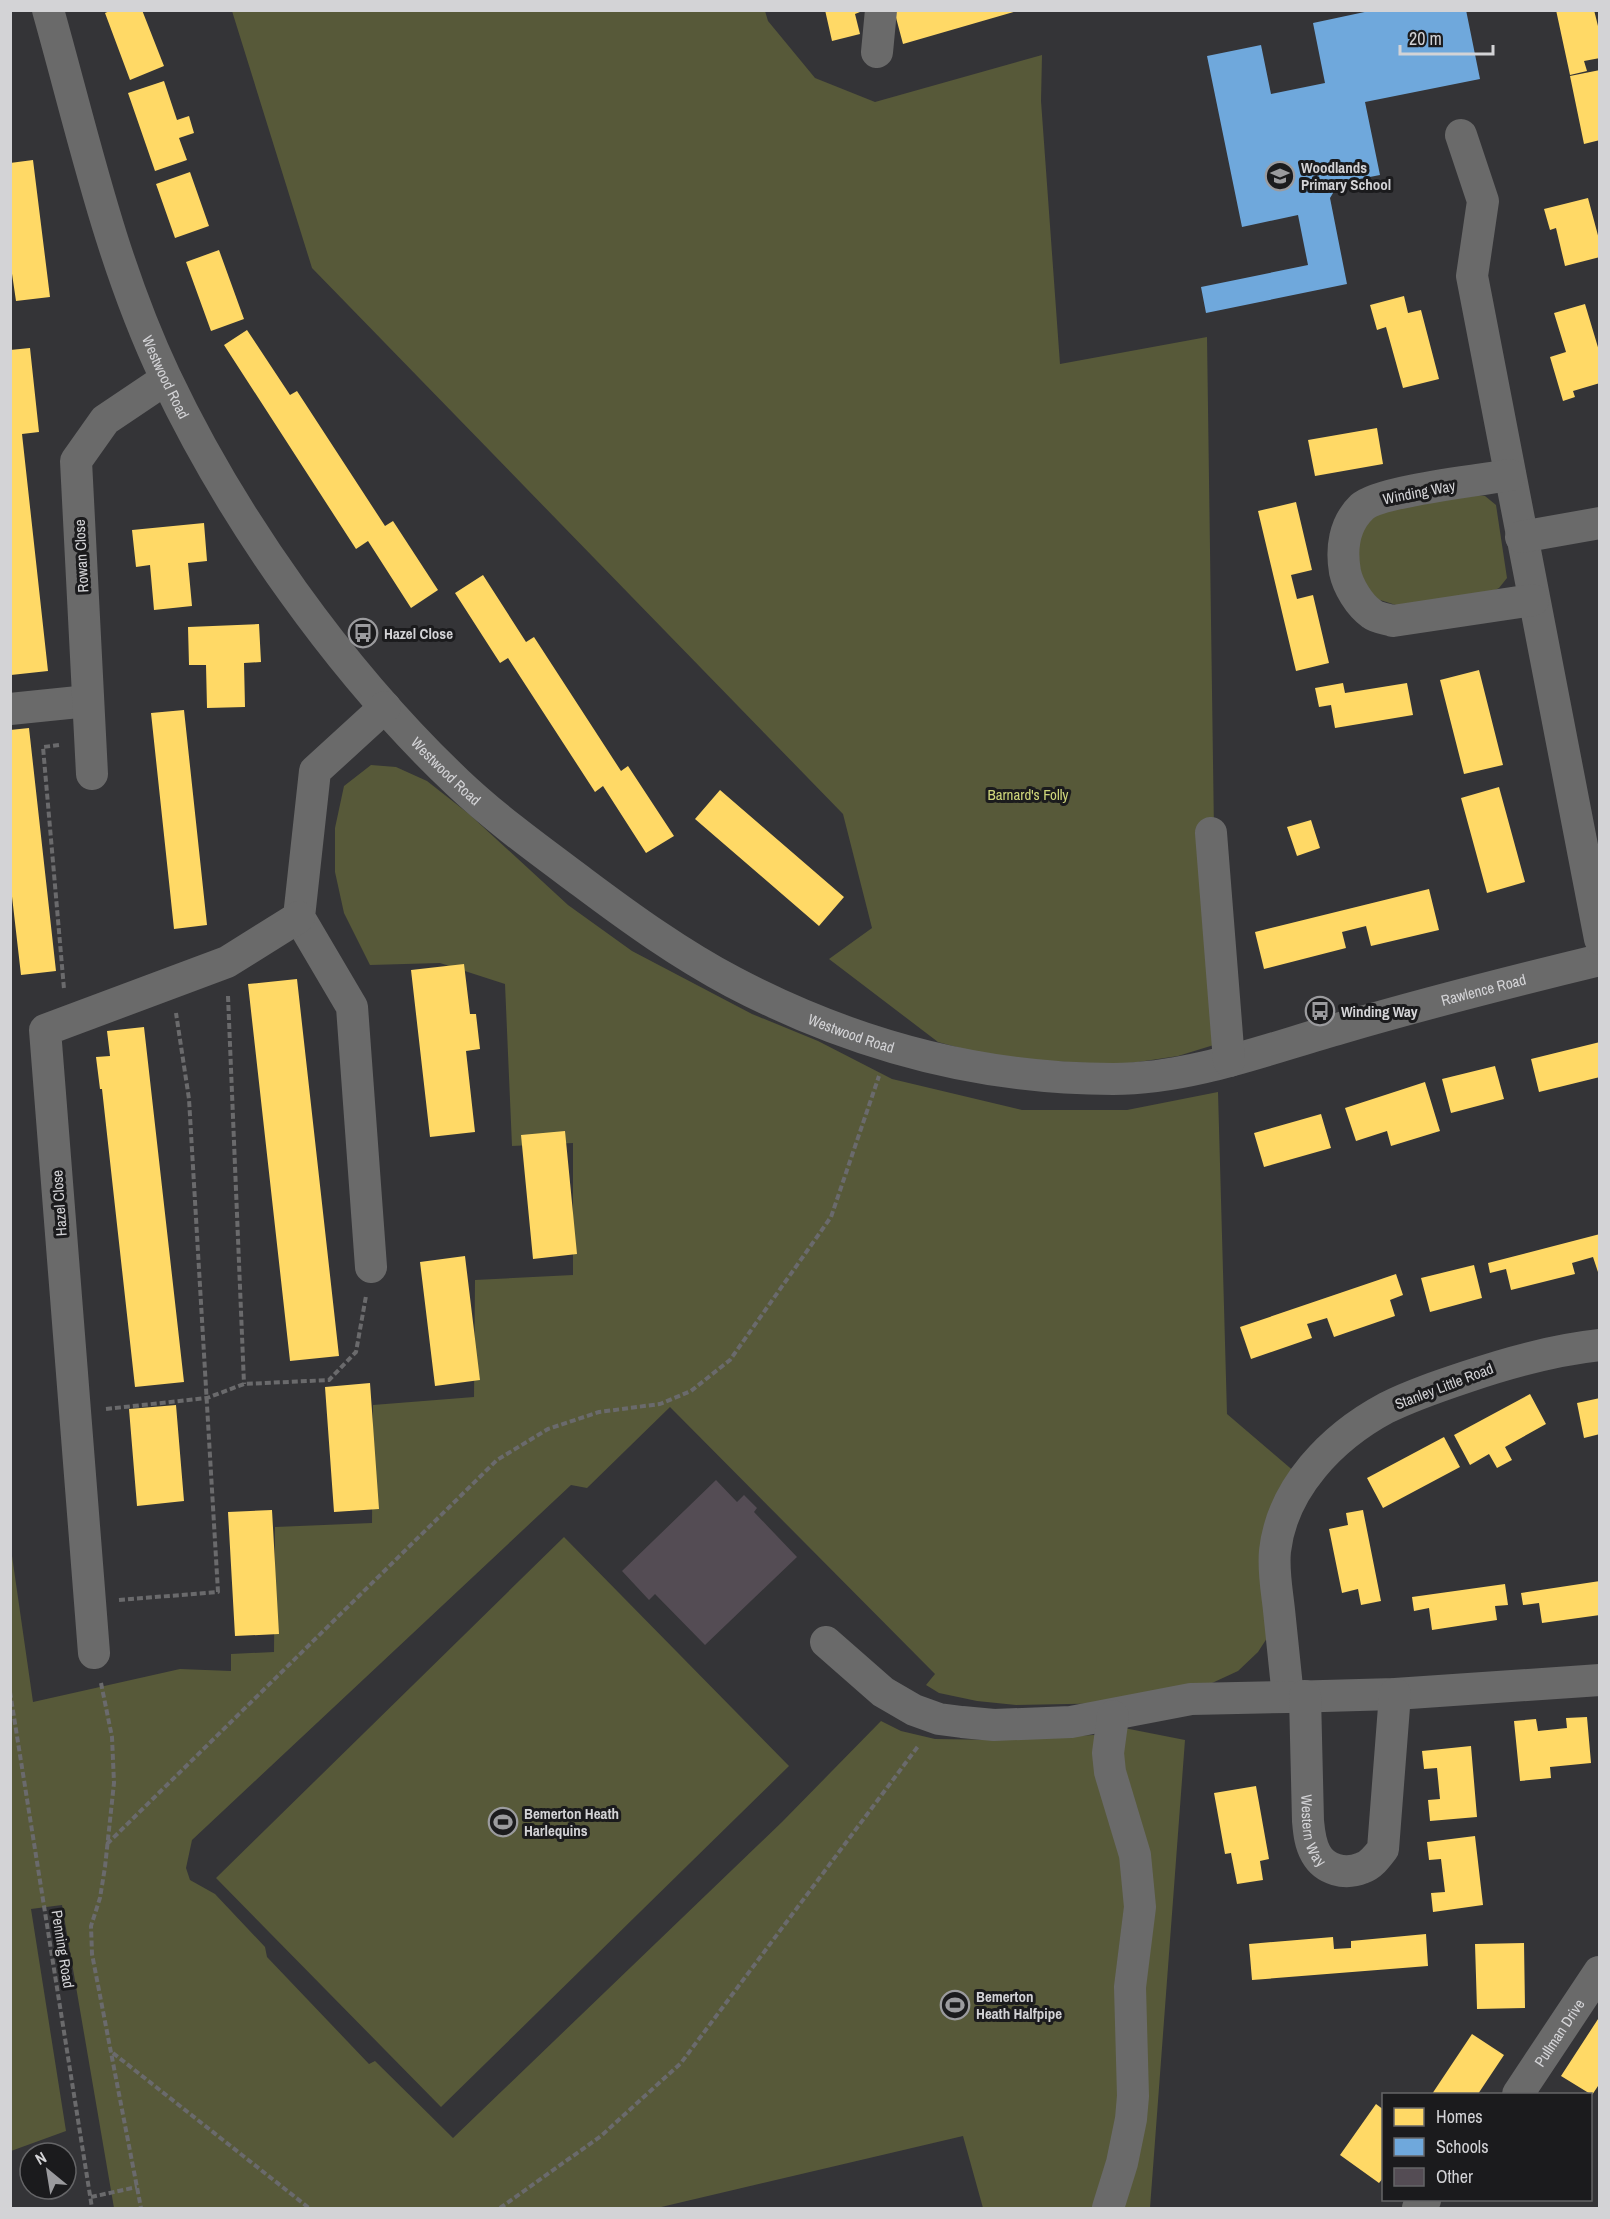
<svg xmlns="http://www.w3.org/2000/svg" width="1610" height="2219" viewBox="0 0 1610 2219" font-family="'Archivo Narrow',sans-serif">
<rect width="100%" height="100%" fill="#343437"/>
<path fill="#575939" d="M232 11H765L768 21 815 78 875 102 1042 55 1041 101 1060 364 1207 337 1217 1044 1178 1056 1118 1065 997 1058 938 1042 829 959 872 928 843 814 312 268Z
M1468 494 1485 496 1496 505 1507 578 1499 588 1489 593 1399 606 1377 599 1362 581 1355 562 1358 542 1365 525 1382 510Z
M371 765 396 767 427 781 469 814 568 905 632 951 752 1014 818 1041 892 1079 1022 1110H1127L1218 1092 1227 1414 1296 1473 1269 1635 1258 1652 1238 1671 1212 1683 1120 1703 1016 1705 977 1701 939 1693 926 1685 935 1674 670 1407 587 1488 571 1485 192 1840 186 1868 190 1880 215 1894 265 1947 267 1957 369 2064 375 2061 453 2138 782 1822 881 1721 901 1731 935 1739 1000 1740 1094 1735 1119 1727 1185 1740 1150 2208H983L963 2136 657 2208H114L62 1905 31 1909 66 2131 11 2151 10 1542 33 1702 180 1669 231 1671V1654L274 1652 275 1527 372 1523 373 1405 474 1397 475 1280 573 1275V1143L512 1146 505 984 440 963 370 965 344 913 335 872V828L344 786Z
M564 1537 789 1766 441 2107 216 1878Z"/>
<path fill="#ffd966" d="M112 10H142L164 66 130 80 105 13Z
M825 10H865L855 14 860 34 832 41Z
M894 10H1017V11L903 44Z
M1556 10H1594L1600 34V58L1584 61 1587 71 1570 75Z
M1600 70V140L1584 144 1570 76Z
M164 81 177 120 189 116 194 133 179 138 187 160 155 171 128 93Z
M33 160 50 297 16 301 10 260V163Z
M190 172 209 226 175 238 156 184Z
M1588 198 1600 243V257L1565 266 1556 228 1550 230 1544 209Z
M219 250 244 319 211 331 186 262Z
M1404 296 1408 313 1421 310 1439 379 1403 388 1386 327 1377 330 1370 305Z
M1585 304 1600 354V383L1573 391 1575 397 1563 401 1550 357 1566 352 1554 313Z
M247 330 290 395 297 391 385 526 393 521 438 590 411 608 368 541 356 549 224 345Z
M30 348 39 432 22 434 48 671 11 675 10 350Z
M1377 428 1383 464 1315 476 1308 440Z
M1296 502 1312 570 1291 575 1297 599 1313 595 1329 663 1296 671 1258 511Z
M204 523 207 561 188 563 192 606 154 610 150 565 136 567 132 530Z
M483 575 526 642 534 637 621 771 628 766 674 836 646 853 603 786 595 792 508 658 500 663 455 593Z
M259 624 261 662 244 663 245 707 207 708 206 665H189L188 627Z
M1479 670 1503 765 1464 774 1440 680Z
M1343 683 1345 693 1407 683 1413 715 1335 728 1331 705 1319 707 1315 688Z
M184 710 207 925 174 929 151 713Z
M29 728 56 971 21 975 10 879V730Z
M1499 787 1525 882 1487 893 1461 798Z
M720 790 844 897 819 926 695 819Z
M1311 820 1320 848 1297 856 1287 827Z
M1429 889 1439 930 1371 946 1366 926 1342 932 1346 948 1264 969 1255 932Z
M464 964 470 1014H476L480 1049 466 1051 475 1132 430 1137 411 970Z
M297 979 339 1356 290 1361 248 984Z
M144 1027 184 1382 135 1387 102 1089H100L96 1057 110 1056 107 1031Z
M1600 1042V1077L1539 1092 1531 1059Z
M1495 1066 1504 1099 1451 1113 1442 1079Z
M1425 1082 1440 1131 1391 1146 1387 1131 1356 1141 1345 1108Z
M1321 1114 1331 1148 1264 1167 1254 1133Z
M565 1131 577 1254 533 1259 521 1135Z
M1600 1234V1278L1593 1257 1572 1263 1575 1274 1511 1290 1506 1269 1490 1273 1488 1263Z
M465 1256 480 1380 435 1386 420 1262Z
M1474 1265 1482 1298 1430 1312 1421 1278Z
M1396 1274 1403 1295 1390 1300 1395 1316 1334 1337 1327 1318 1307 1324 1312 1338 1251 1359 1240 1327Z
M370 1383 379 1509 334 1512 325 1387Z
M1530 1394 1546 1424 1505 1447 1512 1460 1497 1468 1489 1454 1470 1465 1454 1435Z
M1600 1398V1434L1584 1438 1577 1403Z
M176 1405 184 1501 137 1506 129 1409Z
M1444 1437 1460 1467 1383 1508 1367 1478Z
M272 1510 279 1634 235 1636 228 1512Z
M1363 1510 1381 1601 1361 1605 1358 1589 1342 1593 1329 1529 1348 1525 1346 1513Z
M1600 1581V1615L1542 1623 1539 1603 1523 1605 1521 1593Z
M1505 1584 1508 1605 1495 1606 1497 1620 1432 1630 1429 1608 1414 1611 1412 1597Z
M1587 1717 1591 1763 1550 1767 1551 1778 1520 1781 1514 1721 1536 1719 1538 1731 1567 1728 1566 1718Z
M1471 1746 1477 1817 1430 1821 1428 1800 1440 1799 1437 1768 1424 1769 1422 1751Z
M1256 1786 1269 1859 1260 1861 1263 1880 1237 1884 1231 1853 1225 1854 1214 1793Z
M1475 1836 1483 1905 1433 1912 1431 1893 1445 1892 1441 1859 1429 1860 1427 1842Z
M1426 1934 1428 1966 1252 1980 1249 1944 1333 1937 1334 1949 1351 1948V1941Z
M1524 1943 1525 2008 1477 2009 1475 1944Z
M1600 2016V2083L1592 2095 1561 2076Z
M1472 2034 1504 2055 1478 2094H1432Z
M1376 2104 1384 2110V2177L1379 2183 1340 2155Z"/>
<path fill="#6fa8dc" d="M1374 10H1466L1480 79 1365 102 1380 175 1339 183 1330 198 1347 284 1206 313 1201 287 1308 265 1298 215 1242 227 1207 56 1261 45 1271 94 1325 83 1313 23Z"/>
<path fill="#544c54" d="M716 1480 737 1502 744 1495 757 1508 754 1512 797 1557 705 1645 655 1594 649 1600 622 1571Z"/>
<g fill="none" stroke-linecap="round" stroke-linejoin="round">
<path stroke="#6a6a6c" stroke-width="4" stroke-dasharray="6 3" stroke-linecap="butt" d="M59 745 43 747 64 989
M228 996 244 1384
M106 1409 207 1398 244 1384 329 1380 356 1352 366 1296
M119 1600 218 1592 189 1099 176 1013
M101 1683 112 1737 114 1783 105 1867 100 1898 91 1926 92 1954 141 2208
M10 1692 92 2208
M107 1844 497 1460 548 1429 599 1412 660 1404 691 1391 730 1360 831 1217 879 1076
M113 2053 309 2208
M91 2197 137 2187
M500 2208 601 2136 681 2063 919 1745"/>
<g stroke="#6a6a6a" stroke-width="32">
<path id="s1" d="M48 10C83 134 110 260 165 376 233 520 341 672 457 782 496 819 539 850 582 882 630 918 680 954 733 982 851 1044 979 1079 1113 1079 1190 1079 1267 1049 1341 1028 1427 1003 1513 981 1600 960"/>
<path d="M877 52 881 10"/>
<path d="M1461 135 1483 201 1472 276 1600 939"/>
<path d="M1510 475C1481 480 1379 491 1362 507 1344 524 1341 549 1345 572 1348 586 1359 605 1372 614 1377 618 1387 619 1393 621L1533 600"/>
<path d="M1521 537 1600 523"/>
<path d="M10 709 88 701"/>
<path d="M92 774 76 461 105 420 166 379"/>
<path d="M1211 833 1229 1061"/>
<path d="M371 1267 352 1007 299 917 315 771 385 707"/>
<path d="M1600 1345C1553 1350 1510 1362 1466 1377 1439 1386 1412 1395 1386 1408 1332 1437 1282 1488 1275 1551 1273 1571 1277 1591 1279 1610 1282 1639 1285 1668 1288 1697L1395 1694 1600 1680"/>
<path d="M826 1642 883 1692 914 1710 939 1719 962 1722 994 1725 1071 1722 1191 1699 1288 1697"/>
<path d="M94 1653 45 1030 227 962 299 917"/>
<path id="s2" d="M1305 1696 1308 1821C1309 1832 1310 1844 1316 1854 1325 1870 1345 1875 1362 1868 1371 1865 1377 1857 1383 1849L1395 1694"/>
<path id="s3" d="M1518 2094 1599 1972"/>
<path d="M1108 2208 1122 2163 1131 2119 1133 2096 1130 1987 1140 1907 1135 1855 1110 1772 1108 1753 1113 1716"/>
<path d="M1418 2208 1425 2200"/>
</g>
</g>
<defs>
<g id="school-ring" transform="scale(1.5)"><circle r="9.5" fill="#1b1b1d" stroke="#9b9b9e" stroke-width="1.5"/><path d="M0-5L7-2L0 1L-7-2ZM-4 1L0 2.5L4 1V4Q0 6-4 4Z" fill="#9b9b9e"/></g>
<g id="bus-ring" transform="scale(1.5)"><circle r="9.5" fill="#1b1b1d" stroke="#9b9b9e" stroke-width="1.5"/><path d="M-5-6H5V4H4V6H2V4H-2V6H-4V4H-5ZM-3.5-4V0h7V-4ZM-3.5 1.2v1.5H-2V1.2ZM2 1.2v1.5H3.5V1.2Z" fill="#9b9b9e"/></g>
<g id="stadium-ring" transform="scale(1.5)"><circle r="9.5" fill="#1b1b1d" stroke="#9b9b9e" stroke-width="1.5"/><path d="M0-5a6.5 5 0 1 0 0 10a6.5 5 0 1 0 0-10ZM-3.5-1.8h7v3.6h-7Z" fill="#9b9b9e"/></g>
</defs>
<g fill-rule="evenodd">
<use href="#school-ring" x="1280" y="176"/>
<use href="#bus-ring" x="363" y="633"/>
<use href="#bus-ring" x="1320" y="1011"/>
<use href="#stadium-ring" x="503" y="1822"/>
<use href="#stadium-ring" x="955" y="2005"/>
</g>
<g text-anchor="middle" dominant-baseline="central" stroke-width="6" stroke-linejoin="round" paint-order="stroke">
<g font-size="15" font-weight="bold" fill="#d3d3d6" stroke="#1b1b1d" text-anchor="start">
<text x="1301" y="167">Woodlands<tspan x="1301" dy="17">Primary School</tspan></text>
<text x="384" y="633">Hazel Close</text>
<text x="1341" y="1011">Winding Way</text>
<text x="524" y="1813">Bemerton Heath<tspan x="524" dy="17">Harlequins</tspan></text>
<text x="976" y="1996">Bemerton<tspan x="976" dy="17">Heath Halfpipe</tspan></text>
</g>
<g font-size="15" fill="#d3d3d6" stroke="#1b1b1d">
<text stroke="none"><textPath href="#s1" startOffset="386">Westwood Road</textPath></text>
<text transform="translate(1419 492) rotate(-11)">Winding Way</text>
<text transform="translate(81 556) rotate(-93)">Rowan Close</text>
<text stroke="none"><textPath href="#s1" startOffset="872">Westwood Road</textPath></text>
<text stroke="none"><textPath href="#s1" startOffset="2007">Rawlence Road</textPath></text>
<text stroke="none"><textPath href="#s1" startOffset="1358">Westwood Road</textPath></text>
<text transform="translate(59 1203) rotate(-94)">Hazel Close</text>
<text transform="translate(1444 1386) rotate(-21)">Stanley Little Road</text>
<text stroke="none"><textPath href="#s2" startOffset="135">Western Way</textPath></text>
<text transform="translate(63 1949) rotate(81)">Penning Road</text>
<text stroke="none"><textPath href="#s3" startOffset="74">Pullman Drive</textPath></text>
</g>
<g font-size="15" fill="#cfd67b" stroke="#1b1b1d">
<text x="1028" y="794">Barnard's Folly</text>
</g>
</g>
<rect width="1610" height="2219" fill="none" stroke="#d3d3d6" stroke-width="24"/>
<rect x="1382" y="2093" width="210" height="108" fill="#1b1b1d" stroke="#656567" stroke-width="1.5"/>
<rect x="1394" y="2108" width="30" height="18" fill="#ffd966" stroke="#656567" stroke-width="1.5"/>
<text x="1436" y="2123" font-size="18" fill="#d3d3d6">Homes</text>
<rect x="1394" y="2138" width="30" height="18" fill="#6fa8dc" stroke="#656567" stroke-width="1.5"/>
<text x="1436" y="2153" font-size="18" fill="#d3d3d6">Schools</text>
<rect x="1394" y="2168" width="30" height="18" fill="#544c54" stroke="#656567" stroke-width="1.5"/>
<text x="1436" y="2183" font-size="18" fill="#d3d3d6">Other</text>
<g transform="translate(48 2171) rotate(330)"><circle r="28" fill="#1b1b1d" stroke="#656567" stroke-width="1.5"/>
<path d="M0-4.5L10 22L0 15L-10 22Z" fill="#9b9b9e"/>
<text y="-9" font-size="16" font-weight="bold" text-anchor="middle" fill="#d3d3d6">N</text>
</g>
<path d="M1400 45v9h93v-9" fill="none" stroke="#d3d3d6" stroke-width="3"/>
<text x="1409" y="45" font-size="18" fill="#d3d3d6" stroke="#1b1b1d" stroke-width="4.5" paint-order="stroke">20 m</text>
</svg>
